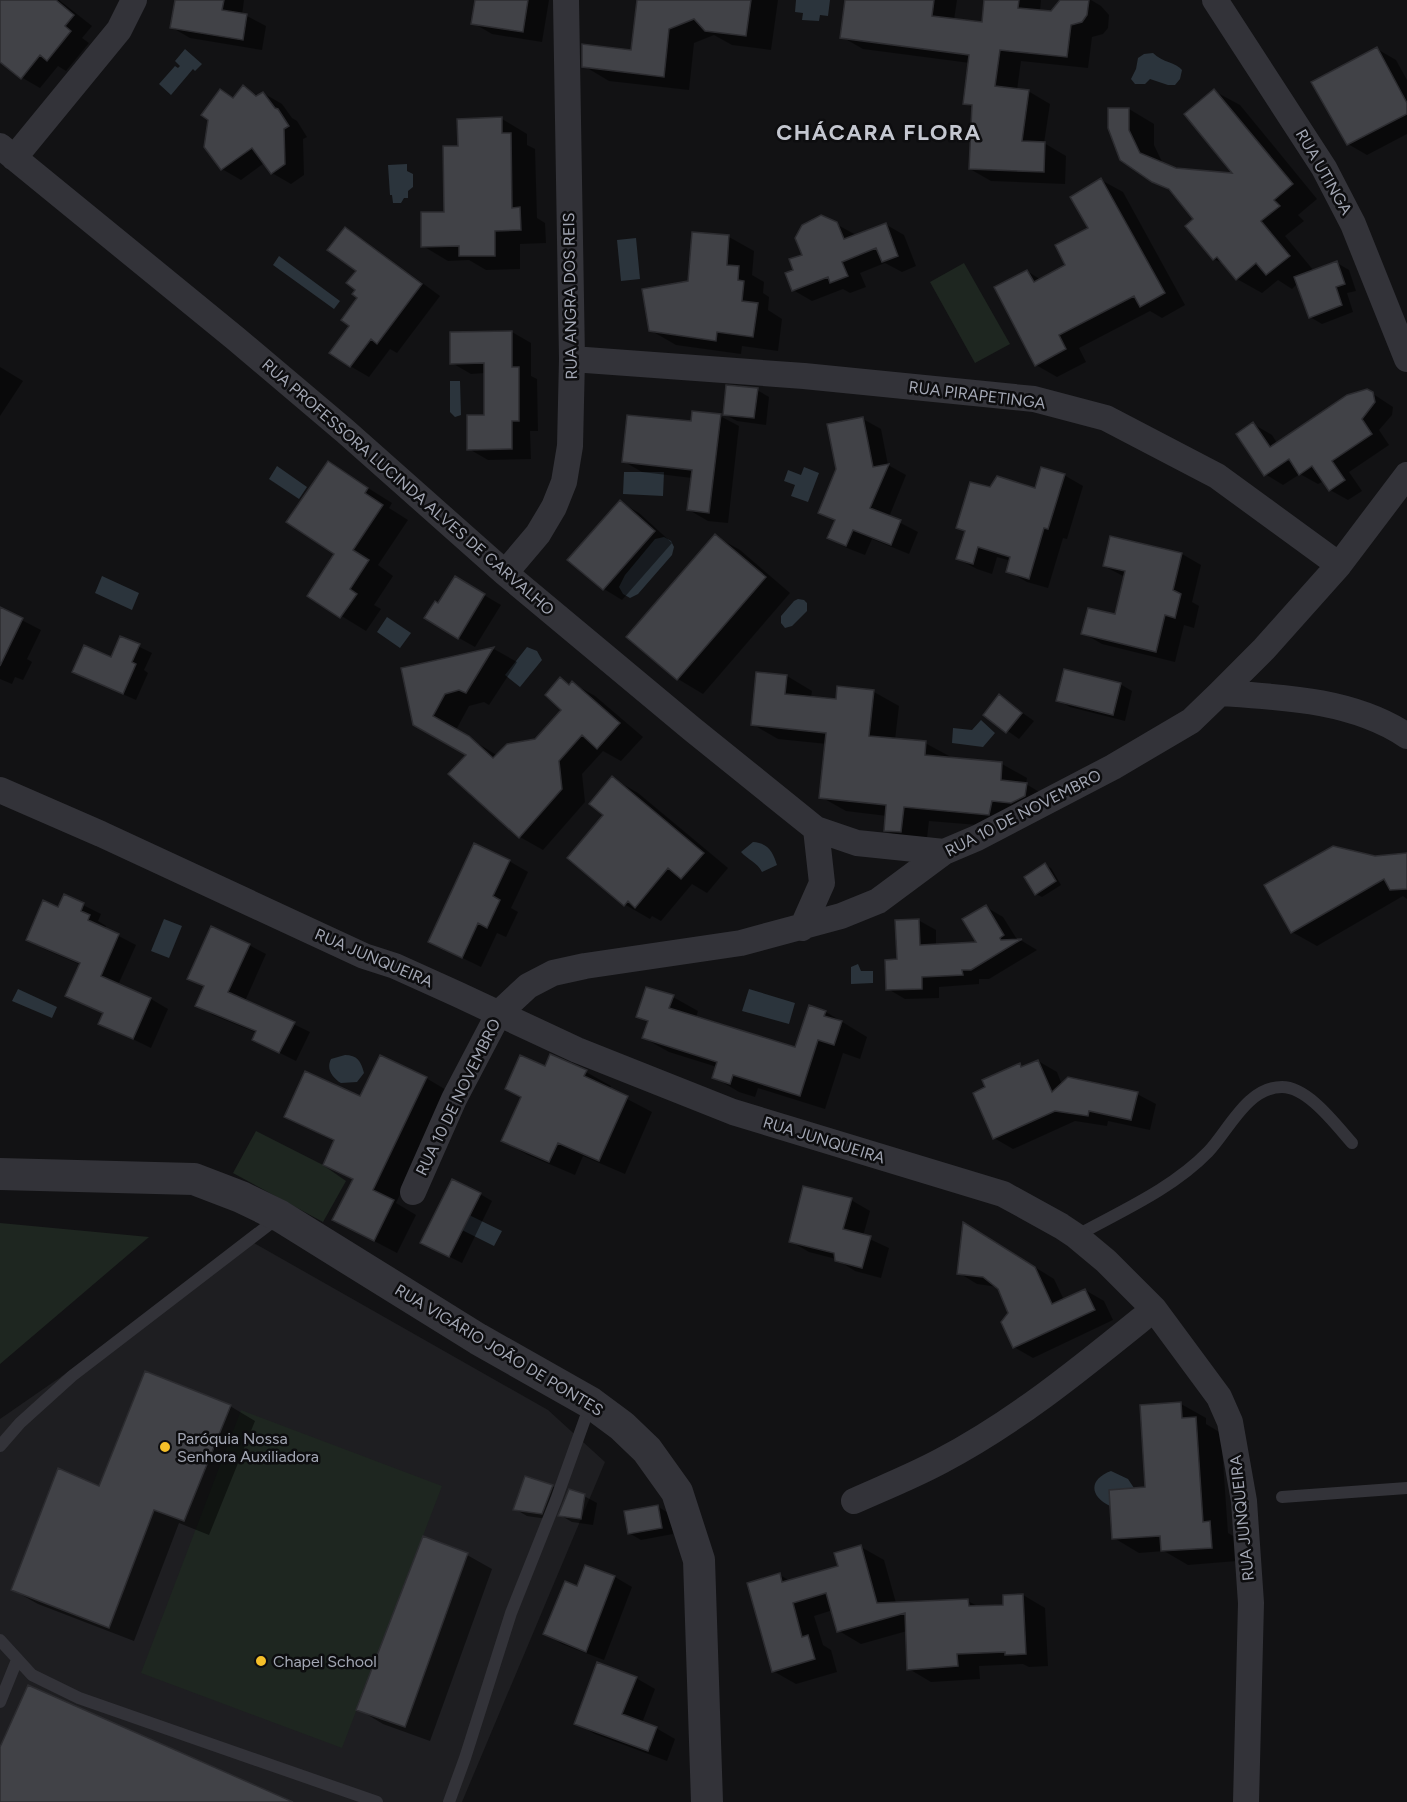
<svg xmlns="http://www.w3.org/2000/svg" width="1407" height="1802" viewBox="0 0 1407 1802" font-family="Figtree,sans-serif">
<rect width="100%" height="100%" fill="#121214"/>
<path fill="#1e1e21" d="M254 1243 548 1410 605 1462 462 1802H0V1419Z"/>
<path fill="#1e2620" d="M964 263 1010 344 975 363 930 282Z
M256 1131 323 1165 346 1181 323 1222 233 1173Z
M0 1223 149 1237 0 1364Z
M241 1410 442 1486 342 1748 141 1673Z"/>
<path fill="#2b343c" d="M796 0H830L828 16 820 15 819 21 802 20 803 13 795 12Z
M185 49 202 64 195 71 193 69 171 95 159 84 175 66 178 68 180 66 175 61Z
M1153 53C1163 63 1176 62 1182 70L1180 79 1175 85H1168L1150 79 1145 84H1135L1131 79 1136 69 1138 58 1144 54Z
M407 164V171L413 174V187L408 191V198H404L401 203H393L392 195H390L388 165Z
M636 238 640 279 621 281 617 240Z
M279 256 340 301 334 309 273 265Z
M450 381H460L461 415 455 417 450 412Z
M277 466 307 487 299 499 269 479Z
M804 467 819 473 808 502 791 496 795 485 784 481 788 470 801 475Z
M624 472H664L663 496 623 494Z
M664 537 671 541 674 547 672 555 638 594 630 598 623 594 619 587 625 575 655 539Z
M102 576 139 593 132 610 95 593Z
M798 599 804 600 807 603V611L792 626 785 628 781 623V616L794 601Z
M387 617 411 633 400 648 377 632Z
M527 647 537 651 542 660 520 687 505 675Z
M981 720 995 733 983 747 952 743 953 728 972 730Z
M753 842C768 843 773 852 777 865L762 872C757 862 748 860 741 852Z
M164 919 182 926 169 958 151 951Z
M858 964 861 971H873V983L851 984V967Z
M18 989 57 1007 52 1018 12 1001Z
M749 989 795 1003 789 1024 742 1011Z
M345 1055C357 1055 361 1061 364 1073L357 1082 341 1083C332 1077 326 1069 331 1059Z
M469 1215 502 1231 494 1246 462 1230Z
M1111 1471 1128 1479 1134 1488 1109 1490 1110 1506C1089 1496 1089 1479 1111 1471Z"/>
<path fill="#0007" d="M0 0H59L92 26 82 38 89 43 66 71 58 66 40 88 21 77 0 60Z
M176 0H244L242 15 247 16 266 26 262 50 190 38 171 27Z
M476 0H549L542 42 492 34 473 23Z
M639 0H778L771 50 732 45 714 35 694 43 689 90 609 81 584 66 632 52Z
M847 0H957L954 20 983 24 986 0H1041L1040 11 1052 13 1062 0H1091L1101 6 1109 15 1108 28 1103 34 1092 37 1088 68 1021 61 1017 90 1028 91 1050 104 1044 143 1066 156 1065 184 991 181 970 169 973 108 965 103 970 63 863 49 842 37Z
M1377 49 1396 60 1407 80V134L1367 155 1348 144Z
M243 87 259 96 263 93 282 104 292 118 297 121 307 137 303 139 304 175 291 184 272 173 264 163 241 180 222 169 235 99Z
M1214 91 1240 105 1317 199 1298 215 1304 221 1285 236 1314 271 1337 263 1349 270 1356 291 1347 293 1353 312 1322 324 1310 317 1298 283 1292 289 1278 280 1262 293 1237 279 1226 265 1214 259 1196 219 1174 193 1121 159 1129 109 1154 124V145L1163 164 1176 169 1235 175Z
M502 119 527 134V145L535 149 537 218 545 223 546 243 520 244V269L486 270 469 260 448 261 423 246 446 213 459 147Z
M1101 180 1123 192 1185 305 1162 318 1150 311 1079 348 1086 362 1057 377 1036 365 1027 271 1041 280 1067 266 1090 228Z
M836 224 856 235 885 224 904 235 916 266 902 272 885 263 860 273 866 287 850 293 843 289 812 301 793 290 795 271 804 255Z
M345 229 364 240 440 296 397 353 390 349 369 377 350 366 351 326 359 297 358 270Z
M693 234 729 237 754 251 752 275 764 282 763 293 769 297 768 310 782 319 778 351 742 346 741 354 676 345 650 330 689 282Z
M512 332 531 343V376L537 379 538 431H530L531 459 488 460 469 449 486 416 485 373 471 374 452 363Z
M0 367 23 381 0 416Z
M757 390 769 397 766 425 737 421 724 414Z
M1367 390 1393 407 1392 415 1379 430 1389 445 1349 472 1362 491 1348 500 1330 490 1324 481 1318 484 1300 474 1283 485 1265 474 1253 424 1272 435 1277 443Z
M720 416 739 426 728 523 708 521 689 510 692 478 642 472 623 461 692 423Z
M863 419 881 429 888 465 906 475 889 517 918 532 909 554 872 539 865 555 847 548 829 538 836 522 820 513Z
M328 463 392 503 389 508 408 520 378 565 393 576 374 605 381 609 366 631 309 596 337 554Z
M1064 475 1083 486 1067 539 1063 538 1048 588 1027 582 1008 571 1011 561 997 557 992 574 977 569 958 559 966 532 958 527Z
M620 502 639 513 672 543 622 600 604 589Z
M715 536 740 550 790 593 703 694 678 679 628 637Z
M1111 538 1182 554 1201 565 1192 602 1199 606 1194 628 1184 625 1175 662 1102 644 1083 633 1116 616 1125 577 1104 566Z
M455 578 501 605 475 647 459 638 439 605Z
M0 609 41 630 27 659 32 662 23 680 15 677 12 684 0 679Z
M121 638 152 653 144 670 148 673 136 700 86 678 112 659Z
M494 649 517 662 489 705 484 702 469 706 456 730 498 756 536 741 563 710 561 679 570 685 572 683 595 696 643 737 621 761 603 751 582 774 585 802 543 850 520 837 468 755 414 724 402 669Z
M787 676 812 691 811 698 837 701 874 692 899 706 895 740 925 743 951 757 950 759 1002 764 1027 778 1026 784 1051 799 1014 828 929 821 926 846 911 844 885 830 887 816 846 811 821 797 827 744 778 739 752 724Z
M1120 684 1132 691 1125 721 1070 707 1058 700Z
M999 696 1034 721 1019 739 985 715Z
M612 778 638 793 728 868 707 893 692 884 661 921 652 916 650 919 624 904 605 815Z
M1407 855V899L1403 896 1317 946 1292 932 1375 858Z
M509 861 528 872 511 908 518 912 506 937 497 933 481 967 430 942Z
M1045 865 1051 868 1061 885 1042 897 1036 894Z
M65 896 101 914 98 921 106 926 105 929 136 945 118 985 151 999 168 1009 151 1048 100 1023 104 1014 67 996 81 965 44 949 28 939 59 909Z
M986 907 1003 917 1018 941H1022L1037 950 989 979H979V984L939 987V998L905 999 888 989 899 960 918 920 936 930V945L979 943Z
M249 945 266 954 245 1001 310 1032 296 1061 254 1040 257 1033 213 1015 197 1006 205 988 189 979Z
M673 997 698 1011 696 1017 796 1049 810 1007 826 1012 867 1037 860 1059 843 1053 825 1109 758 1088 755 1097 739 1092 714 1077 717 1067 669 1052 644 1038 649 1023 638 1017Z
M551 1056 586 1072 611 1086 610 1090 652 1112 625 1174 583 1156 575 1175 528 1155 503 1141Z
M1038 1061 1057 1072 1062 1085 1137 1094 1156 1104 1150 1130 1108 1121 1107 1126 1075 1121 1013 1149 994 1138 1020 1065 1024 1068Z
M426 1078 448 1091 396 1203 416 1215 397 1253 334 1220 354 1180 325 1164 335 1142 286 1116 361 1098Z
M480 1194 492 1201 462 1263 434 1249Z
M851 1200 870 1211 863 1236 889 1248 881 1278 855 1271 836 1259 809 1252 790 1241Z
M983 1235 1054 1279 1064 1300 1085 1290 1104 1301 1113 1320 1033 1358 1014 1347 1010 1313 998 1287 977 1284 959 1273Z
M1181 1404 1206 1418V1424L1221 1433 1228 1533 1235 1537 1237 1561 1188 1565 1164 1551 1139 1553 1114 1538 1147 1489Z
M230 1406 255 1421 209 1535 179 1523 134 1641 38 1604 13 1590 100 1488Z
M552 1486 564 1493 554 1520 527 1516 515 1509Z
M584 1496 597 1503 593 1525 572 1522 560 1515Z
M657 1506 670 1514 673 1534 641 1540 629 1533Z
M861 1547 884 1560 896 1603 968 1601 979 1607 1005 1606 1023 1595 1045 1608 1048 1666 1029 1667 1023 1664 979 1666 980 1679 931 1682 909 1669 907 1631 861 1644 839 1631 833 1610 814 1616 823 1645 831 1650 837 1672 796 1684 773 1671 780 1575 790 1581 839 1567Z
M467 1555 492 1569 430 1741 383 1724 358 1709Z
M586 1567 615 1577 632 1587 604 1660 562 1644 545 1634 578 1588Z
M636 1678 655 1689 642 1723 656 1728 675 1739 667 1761 595 1734 576 1723Z"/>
<path fill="#414247" stroke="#2c2c30" stroke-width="1.5" d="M0 0H56L74 15 65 26 71 31 47 61 40 55 21 79 0 62Z
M175 0H224L222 10 247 14 243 40 170 28Z
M475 0H528L523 32 471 24Z
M637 0H751L746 36 705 31 694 19 669 29 664 77 582 67V44L631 50Z
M845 0H934L932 16 982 22 984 0H1019L1018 8 1051 11 1060 0H1089L1087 15 1082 22 1071 25 1067 57 1000 50 995 86 1029 90 1022 141 1045 142 1044 172 969 169 972 105 963 104 969 55 840 38Z
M1377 47 1407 103V114L1347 145 1311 82Z
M243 85 256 96 263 92 275 108 278 109 289 126 284 129 285 164 271 174 252 148 221 170 204 147 208 120 201 115 220 89 233 98Z
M1214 89 1293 184 1274 200 1280 206 1261 221 1290 256 1266 275 1256 263 1236 280 1217 257 1213 260 1185 226 1193 219 1169 189 1152 182 1120 160 1108 128V108H1129V130L1140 153 1176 168 1232 173 1184 114Z
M502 117V133H511L512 208 520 207 521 230 495 231V256H459V246L421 247V212H444L443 146H458L457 119Z
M1101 178 1165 293 1140 307 1134 296 1059 335 1066 349 1035 366 994 287 1027 270 1034 282 1065 265 1055 245 1088 228 1070 197Z
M821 215 837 222 844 239 886 223 898 256 882 262 876 248 842 262 848 276 830 283 828 277 792 291 785 273 793 270 789 259 802 255 795 238 802 225Z
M345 227 422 284 377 344 371 339 350 367 329 353 349 326 341 320 357 298 352 294 355 290 346 283 356 271 327 250Z
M692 232 729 235 727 265 739 266 738 280 744 281 742 301 758 303 753 337 717 332 716 341 649 331 642 289 688 281Z
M1337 261 1345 284 1336 287 1342 305 1309 318 1294 277Z
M512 331V367H519V421H512V449L467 450V415H484V363L450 364V332Z
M726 385 758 388 754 418 723 415Z
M1367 389 1373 392 1375 402 1362 419 1372 434 1332 461 1345 480 1329 491 1312 466 1299 475 1289 459 1264 476 1236 434 1253 422 1270 447 1347 395Z
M692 411 721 414 709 513 687 510 692 470 622 462 627 415 691 421Z
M863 417 873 467 889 464 870 508 901 520 891 545 853 530 846 546 827 538 835 520 818 513 836 469 827 424Z
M328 461 368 488 365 493 383 505 353 550 369 560 350 589 357 594 340 618 307 596 334 554 286 522Z
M1041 467 1065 474 1048 529 1044 528 1029 579 1006 572 1010 557 978 547 973 564 956 559 965 531 956 528 970 482 990 487 997 476 1035 488Z
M620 500 655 531 603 590 567 560Z
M715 534 766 577 677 680 626 637Z
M1110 536 1182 553 1173 590 1181 594 1175 618 1165 615 1156 652 1081 634 1088 608 1115 614 1125 571 1103 566Z
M455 576 485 594 458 639 424 618 435 601 438 603Z
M0 607 23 618 0 666Z
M120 636 140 644 132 662 136 664 123 694 72 672 84 645 111 657Z
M494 647 466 693 459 690 445 694 433 716 469 736 493 758 507 744 535 739 561 710 545 695 560 677 569 685 572 681 620 723 597 749 582 735 559 761 562 789 519 838 448 774 466 755 413 725 401 668Z
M1064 669 1121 683 1113 715 1056 701Z
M756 672 787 675 785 694 836 699 837 686 874 690 869 736 926 741 925 755 1002 762 1001 780 1027 783 1025 796 1011 803 992 801 989 815 904 807 901 832 884 831 886 805 819 798 826 733 751 725Z
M999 694 1022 713 1006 733 983 715Z
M612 776 704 853 681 879 668 868 635 908 628 901 624 906 567 858 603 815 589 804Z
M474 843 510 860 493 896 500 900 487 928 478 923 462 958 428 942Z
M1333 846 1375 856 1407 853V889L1390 890 1384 879 1291 933 1264 885Z
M1045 863 1056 881 1035 895 1024 877Z
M64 894 84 903 81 911 90 915 88 920 119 934 101 976 151 998 133 1039 98 1024 103 1013 65 996 80 963 26 940 43 900 58 907Z
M986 905 1004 935 1000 938 1001 940 1022 939 971 970H962L963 975 922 977V989L886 990 885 960 897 959 895 920 919 919 920 945 976 942 962 919Z
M211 926 250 944 228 992 295 1022 279 1053 252 1040 256 1031 195 1006 204 986 187 979Z
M646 987 674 995 669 1008 795 1047 809 1005 826 1011 824 1016 842 1021 834 1045 818 1040 800 1096 733 1075 730 1084 712 1078 717 1062 642 1038 648 1021 636 1017Z
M550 1054 587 1070 584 1076 628 1096 599 1161 558 1143 549 1162 501 1141 521 1097 505 1089 520 1055 545 1066Z
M380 1055 427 1077 373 1190 394 1200 374 1241 332 1220 353 1179 323 1165 334 1140 284 1117 305 1071 360 1096Z
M1038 1060 1052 1092 1068 1077 1138 1092 1131 1120 1089 1111 1088 1116 1055 1111 993 1139 973 1093 985 1087 982 1080 1020 1063 1021 1067Z
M452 1179 481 1193 449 1257 420 1243Z
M803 1186 852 1198 843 1229 871 1236 862 1268 835 1261 834 1253 789 1242Z
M963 1222 1035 1267 1052 1304 1085 1289 1095 1310 1013 1348 1001 1322 1008 1313 998 1289 983 1277 957 1274Z
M145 1371 231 1405 184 1521 154 1510 109 1628 11 1590 58 1468 99 1486Z
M1181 1402 1182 1418 1196 1417 1203 1522 1210 1521 1212 1548 1161 1551 1160 1536 1112 1539 1109 1490 1145 1487 1140 1405Z
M525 1476 553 1485 542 1514 513 1510Z
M569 1489 585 1494 581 1519 558 1516Z
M658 1505 662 1528 628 1534 624 1511Z
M423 1536 468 1553 405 1727 356 1710Z
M861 1545 877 1603 968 1599 969 1606 1003 1605V1595L1023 1594 1026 1654 1005 1655V1652L957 1654 958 1666 907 1670 905 1613 837 1632 826 1593 793 1603 802 1637 808 1635 815 1659 772 1672 747 1583 780 1573 782 1582 838 1566 834 1553Z
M585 1565 615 1576 586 1652 543 1634 565 1581 577 1586Z
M597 1662 637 1677 622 1714 657 1727 648 1751 574 1724Z
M28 1685 293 1802H0V1747Z"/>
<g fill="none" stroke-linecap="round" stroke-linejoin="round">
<path stroke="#333339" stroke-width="12" d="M1076 1236C1121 1211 1172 1189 1208 1152 1229 1130 1247 1087 1282 1087 1308 1087 1336 1125 1352 1143
M0 1446 20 1423 72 1376 279 1217
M1282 1497 1407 1488
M0 1640 32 1675 79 1698 377 1802
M0 1702 17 1660
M449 1802 465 1758 511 1613 556 1500 590 1405"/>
<path stroke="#333339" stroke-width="26" d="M1215 0 1324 168 1353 224 1407 359
M0 146 235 338 345 431 505 573 692 729 816 829 857 843 944 852
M14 158 119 30 134 0
M572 359 804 376 1034 399 1106 418 1217 476 1339 565
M505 573 538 534 554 507 564 482 570 446 572 359 566 0
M1220 693C1282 697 1354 700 1407 736
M0 790 101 834 364 956 395 966 457 994 577 1050 733 1112 1003 1194 1061 1226 1076 1236 1106 1261 1154 1309 1219 1397 1230 1422 1244 1501 1251 1603 1246 1802
M802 928 822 883 816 829
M413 1192 454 1099 499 1013 528 986 553 973 585 966 741 943 841 916 878 901 944 852 977 838 1113 767 1191 721 1220 693 1264 649 1339 565 1407 475
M854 1501C883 1488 913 1476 941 1461 1019 1420 1086 1364 1154 1309"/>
<path stroke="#333339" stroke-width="32" d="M0 1174 194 1179 241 1197 280 1216 478 1339 591 1403 622 1426 647 1450 677 1492 699 1560 707 1802"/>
</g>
<g fill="#f5bf29" stroke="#0d0d0f" stroke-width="2">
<circle cx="165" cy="1447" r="6"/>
<circle cx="261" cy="1661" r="6"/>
</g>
<g text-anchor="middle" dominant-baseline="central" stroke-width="5" stroke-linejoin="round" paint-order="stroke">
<g font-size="16" fill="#a3a7b4" stroke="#0d0d0f">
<text transform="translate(1324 172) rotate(60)">RUA UTINGA</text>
<text transform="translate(570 296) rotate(-91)">RUA ANGRA DOS REIS</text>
<text transform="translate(977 395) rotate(7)">RUA PIRAPETINGA</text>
<text transform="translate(408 487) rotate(41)">RUA PROFESSORA LUCINDA ALVES DE CARVALHO</text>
<text transform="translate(1023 813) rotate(-27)">RUA 10 DE NOVEMBRO</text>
<text transform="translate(374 958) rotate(23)">RUA JUNQUEIRA</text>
<text transform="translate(458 1097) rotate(-64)">RUA 10 DE NOVEMBRO</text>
<text transform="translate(824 1140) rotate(17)">RUA JUNQUEIRA</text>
<text transform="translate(499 1350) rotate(31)">RUA VIGÁRIO JOÃO DE PONTES</text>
<text transform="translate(1242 1518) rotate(-96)">RUA JUNQUEIRA</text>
</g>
<g font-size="16" fill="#a3a7b4" stroke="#0d0d0f" text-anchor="start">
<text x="177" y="1438">Paróquia Nossa<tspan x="177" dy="18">Senhora Auxiliadora</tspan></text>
<text x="273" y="1661">Chapel School</text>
</g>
<g font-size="22" font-weight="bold" letter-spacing="1.5" fill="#c4c7d0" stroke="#0d0d0f">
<text x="879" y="132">CHÁCARA FLORA</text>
</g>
</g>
</svg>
